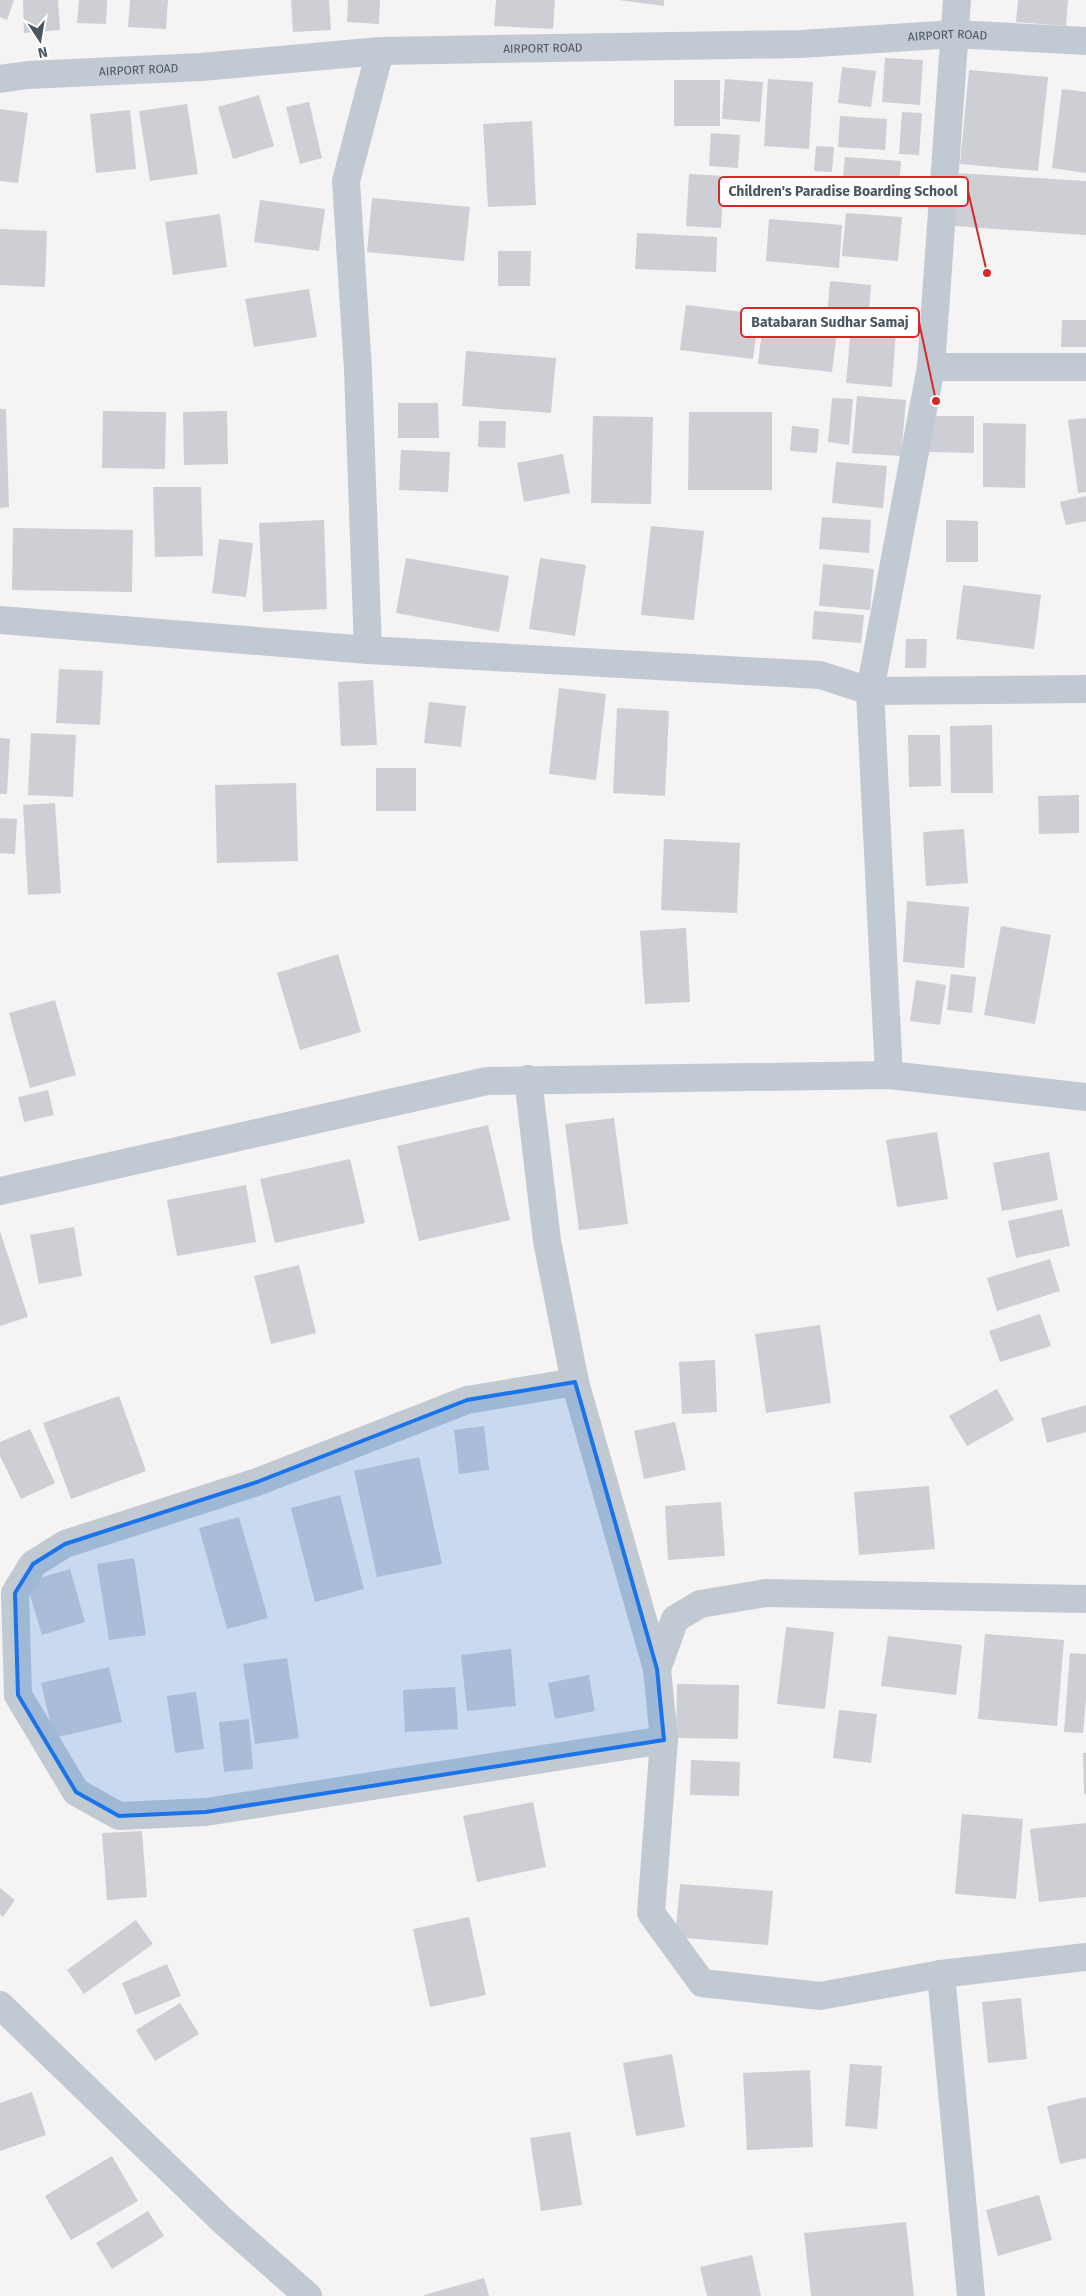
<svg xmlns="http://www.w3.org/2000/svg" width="1086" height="2296" viewBox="0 0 1086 2296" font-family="'Fira Sans',sans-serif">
<rect width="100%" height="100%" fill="#f5f3f3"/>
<path fill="#cdcfd5" d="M0 0H14L7 20 0 17Z
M23 0H58L60 30 24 33Z
M79 0H107L106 24 77 23Z
M130 0H168L166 29 128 27Z
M291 0H329L331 30 293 32Z
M348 0H380L379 24 347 22Z
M496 0H555L553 29 494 26Z
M619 0H664V6Z
M1018 0H1068L1066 26 1016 22Z
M885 58 923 60 920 105 882 102Z
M842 67 876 71 871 107 838 103Z
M969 70 1048 77 1038 171 960 164Z
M725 79 763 82 760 122 722 119Z
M768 79 813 82 809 149 764 146Z
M674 80H720V126H674Z
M1062 89 1086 92V173L1052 168Z
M259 95 274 146 233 159 218 107Z
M309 102 322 158 300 164 286 107Z
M187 104 198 174 150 181 139 111Z
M0 109 28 113 18 183 0 181Z
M130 110 136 169 96 173 90 114Z
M902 112 922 113 919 155 899 154Z
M840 116 887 119 885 150 838 147Z
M532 121 536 205 488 207 483 124Z
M711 133 740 135 738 168 709 166Z
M816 146 834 147 832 172 814 171Z
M845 157 901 161 898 202 841 198Z
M956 173 1086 181V235L953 226Z
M689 174 724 176 721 228 686 226Z
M372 198 470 207 464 261 367 252Z
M260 200 325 209 319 251 254 242Z
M846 213 902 217 898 261 842 256Z
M220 214 227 267 173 275 165 222Z
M769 219 842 225 839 268 766 261Z
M0 229 47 231 45 287 0 285Z
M637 233 717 237 716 272 635 269Z
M498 251H531L530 286H498Z
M830 281 871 285 868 321 827 317Z
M309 289 317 337 254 347 245 299Z
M686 305 759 314 753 359 680 350Z
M764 315 838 323 832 372 758 364Z
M1062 320H1086V347H1061Z
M851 326 896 330 892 387 846 383Z
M466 351 556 358 551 413 462 406Z
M857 396 906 400 901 456 852 453Z
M832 398 853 399 849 445 828 442Z
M398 403H438L439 438H398Z
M0 409H6L9 507 0 508Z
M103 411 166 412 165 469 102 468Z
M227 411 228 464 184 465 183 412Z
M689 412H772V490H688Z
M593 416 653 417 651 504 591 503Z
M930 416H974V453L929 452Z
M1086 418V492L1078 493 1068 420Z
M479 421H506L505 448 478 447Z
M983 423 1026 424 1025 488 983 487Z
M792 426 819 429 817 453 790 451Z
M401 450 450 452 448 492 399 490Z
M563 454 570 493 524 502 517 463Z
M836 462 887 466 883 508 832 503Z
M153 487H201L203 556 155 557Z
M1086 496V521L1066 525 1060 502Z
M822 517 871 520 869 553 819 549Z
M324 520 327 609 263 612 259 523Z
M946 520 978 521V562H946Z
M651 526 704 531 694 620 641 615Z
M13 528 133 530 132 592 12 590Z
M219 539 253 543 246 597 212 593Z
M406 558 509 576 499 632 396 613Z
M540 558 586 565 575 636 529 629Z
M823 564 874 569 870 610 819 606Z
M963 585 1041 595 1034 649 956 639Z
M814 611 864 615 861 643 812 639Z
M906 639H927L926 668H905Z
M59 669 103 671 100 725 56 723Z
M373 680 377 745 341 746 338 682Z
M559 688 606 694 596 780 549 774Z
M429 702 466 706 461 747 424 743Z
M617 708 669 711 665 796 613 793Z
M992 725 993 793H951L950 726Z
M31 733 76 735 73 797 28 795Z
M908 735H940L941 786 909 787Z
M0 738 10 739 7 794H0Z
M376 768H416V811H376Z
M296 783 298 861 217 863 215 785Z
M1079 795V833L1039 834 1038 796Z
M55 803 61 893 28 895 23 805Z
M0 818 17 819 15 854 0 853Z
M964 829 968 883 926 886 923 832Z
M664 839 740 843 737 913 661 910Z
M907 901 969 907 964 968 903 962Z
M1001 926 1051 935 1035 1024 984 1015Z
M686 928 690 1002 645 1004 640 931Z
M338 954 361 1032 300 1050 277 973Z
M951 974 976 977 972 1013 947 1010Z
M916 980 946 985 940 1025 910 1021Z
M55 1000 76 1075 30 1088 9 1013Z
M48 1090 54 1115 24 1122 18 1097Z
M614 1118 628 1224 579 1230 565 1124Z
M488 1125 510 1220 419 1241 397 1146Z
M937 1132 948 1199 897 1207 886 1140Z
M1049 1152 1058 1200 1002 1211 993 1163Z
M350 1159 365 1223 275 1243 260 1179Z
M246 1185 256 1242 177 1256 167 1200Z
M1062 1209 1070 1246 1016 1258 1008 1221Z
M74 1227 82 1276 39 1284 30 1235Z
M0 1231 28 1317 0 1326Z
M1050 1259 1060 1291 997 1311 987 1278Z
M299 1265 316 1333 271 1344 254 1276Z
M1040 1314 1051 1346 1000 1362 989 1331Z
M820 1325 831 1403 766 1413 755 1334Z
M715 1360 717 1412 682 1414 679 1362Z
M997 1389 1014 1420 967 1446 949 1416Z
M119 1396 146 1471 71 1499 43 1423Z
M1086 1405V1432L1047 1443 1041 1418Z
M675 1422 686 1470 644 1479 634 1431Z
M484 1426 489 1470 459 1474 454 1430Z
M30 1429 55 1483 21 1499 0 1456V1442Z
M419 1457 442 1564 377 1577 354 1471Z
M929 1486 935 1549 859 1555 854 1492Z
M340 1495 364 1589 315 1602 291 1508Z
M721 1502 725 1556 668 1560 665 1506Z
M239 1517 268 1618 227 1629 199 1528Z
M134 1558 146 1635 109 1640 97 1564Z
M70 1569 85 1622 42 1635 26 1582Z
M786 1627 834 1632 825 1709 777 1704Z
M985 1634 1064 1640 1057 1726 978 1719Z
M888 1636 962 1645 956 1695 881 1686Z
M511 1649 516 1706 467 1711 461 1655Z
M1070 1653 1086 1654V1699L1083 1733 1064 1732Z
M287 1658 299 1738 255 1744 243 1664Z
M109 1667 122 1722 54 1738 41 1683Z
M589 1675 595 1711 555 1719 548 1683Z
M677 1684 739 1685 738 1739 676 1738Z
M455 1687 458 1729 405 1732 403 1690Z
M196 1692 204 1749 175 1753 167 1696Z
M839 1710 877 1714 871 1763 833 1758Z
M249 1719 253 1769 224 1772 219 1722Z
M1083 1753H1086V1794H1084Z
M691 1760 740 1762 739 1796 690 1795Z
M533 1802 546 1867 477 1882 463 1816Z
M962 1814 1023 1819 1016 1899 955 1894Z
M1086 1823V1897L1039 1902 1030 1829Z
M142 1831 147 1897 107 1900 102 1833Z
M680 1884 773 1891 768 1945 675 1937Z
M0 1888 15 1900 3 1917 0 1914Z
M469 1917 486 1995 430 2007 413 1929Z
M136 1920 153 1944 84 1994 67 1970Z
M167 1964 181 1996 135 2015 122 1983Z
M1021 1998 1027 2059 988 2063 982 2002Z
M180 2003 199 2034 155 2061 136 2030Z
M672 2054 685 2127 636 2136 623 2063Z
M850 2064 882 2066 877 2129 845 2126Z
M810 2070 813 2147 747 2150 743 2073Z
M32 2092 46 2135 0 2151V2103Z
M1086 2097V2158L1060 2164 1047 2106Z
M570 2132 582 2205 541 2211 530 2138Z
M112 2156 138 2201 71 2240 45 2196Z
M1039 2195 1052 2240 998 2256 986 2210Z
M148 2211 164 2236 112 2269 96 2243Z
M906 2222 914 2296H811L804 2233Z
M752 2255 761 2296H707L700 2267Z
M484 2278 489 2296H424V2295Z"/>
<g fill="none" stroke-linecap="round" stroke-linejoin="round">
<g stroke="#c1cad2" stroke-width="28">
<path id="s1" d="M0 79 28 75 201 67 380 51 801 44 955 34 1086 41"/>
<path d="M931 367H1086"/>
<path d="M0 620 368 650 820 675 870 691 1086 689"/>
<path d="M368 650 358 370 346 181 380 51"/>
<path d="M889 1075 870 691 931 367 957 0"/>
<path d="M528 1079 547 1241 575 1382 657 1669"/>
<path d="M0 1191 487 1081 889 1075 1086 1097"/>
<path d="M575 1382 467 1400 257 1482 65 1544 33 1564 15 1593 18 1695 76 1792 119 1816 206 1812 664 1740"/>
<path d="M1086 1599 766 1593 700 1604 675 1619 657 1669 664 1740 651 1913 702 1983 820 1996 941 1974 1086 1957"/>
<path d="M941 1974 971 2296"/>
</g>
<path stroke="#c1cad2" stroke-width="28" d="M0 2005 223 2221 308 2296"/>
</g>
<path fill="#1a73e8" fill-opacity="0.2" stroke="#1a73e8" stroke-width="4" stroke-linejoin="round" d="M575 1382 657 1669 664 1740 206 1812 119 1816 76 1792 18 1695 15 1593 33 1564 65 1544 257 1482 467 1400Z"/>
<g text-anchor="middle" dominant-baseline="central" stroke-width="4" stroke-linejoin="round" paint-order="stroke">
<g font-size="12" fill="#4a5661" stroke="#fff">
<text stroke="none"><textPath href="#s1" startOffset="949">AIRPORT ROAD</textPath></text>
<text stroke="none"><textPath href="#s1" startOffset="544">AIRPORT ROAD</textPath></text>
<text stroke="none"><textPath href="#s1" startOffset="139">AIRPORT ROAD</textPath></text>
</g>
</g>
<path fill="none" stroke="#d62828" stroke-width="2" d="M987 273L968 191M936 401L919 322"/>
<g fill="#d62828" stroke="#fff" stroke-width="2">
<circle cx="987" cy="273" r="5"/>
<circle cx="936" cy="401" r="5"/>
</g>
<g fill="#fff" stroke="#d62828" stroke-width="2">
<rect x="719" y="177" width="249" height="29" rx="5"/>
<rect x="741" y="308" width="178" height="29" rx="5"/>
</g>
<g font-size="14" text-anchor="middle" font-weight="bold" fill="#4a5661">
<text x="843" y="196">Children's Paradise Boarding School</text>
<text x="830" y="327">Batabaran Sudhar Samaj</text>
</g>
<g transform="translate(40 40) rotate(168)" stroke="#ffffff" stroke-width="4" paint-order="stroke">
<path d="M0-4L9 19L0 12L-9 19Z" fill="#4a5661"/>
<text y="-8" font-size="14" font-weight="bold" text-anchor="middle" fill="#4a5661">N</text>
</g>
</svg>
